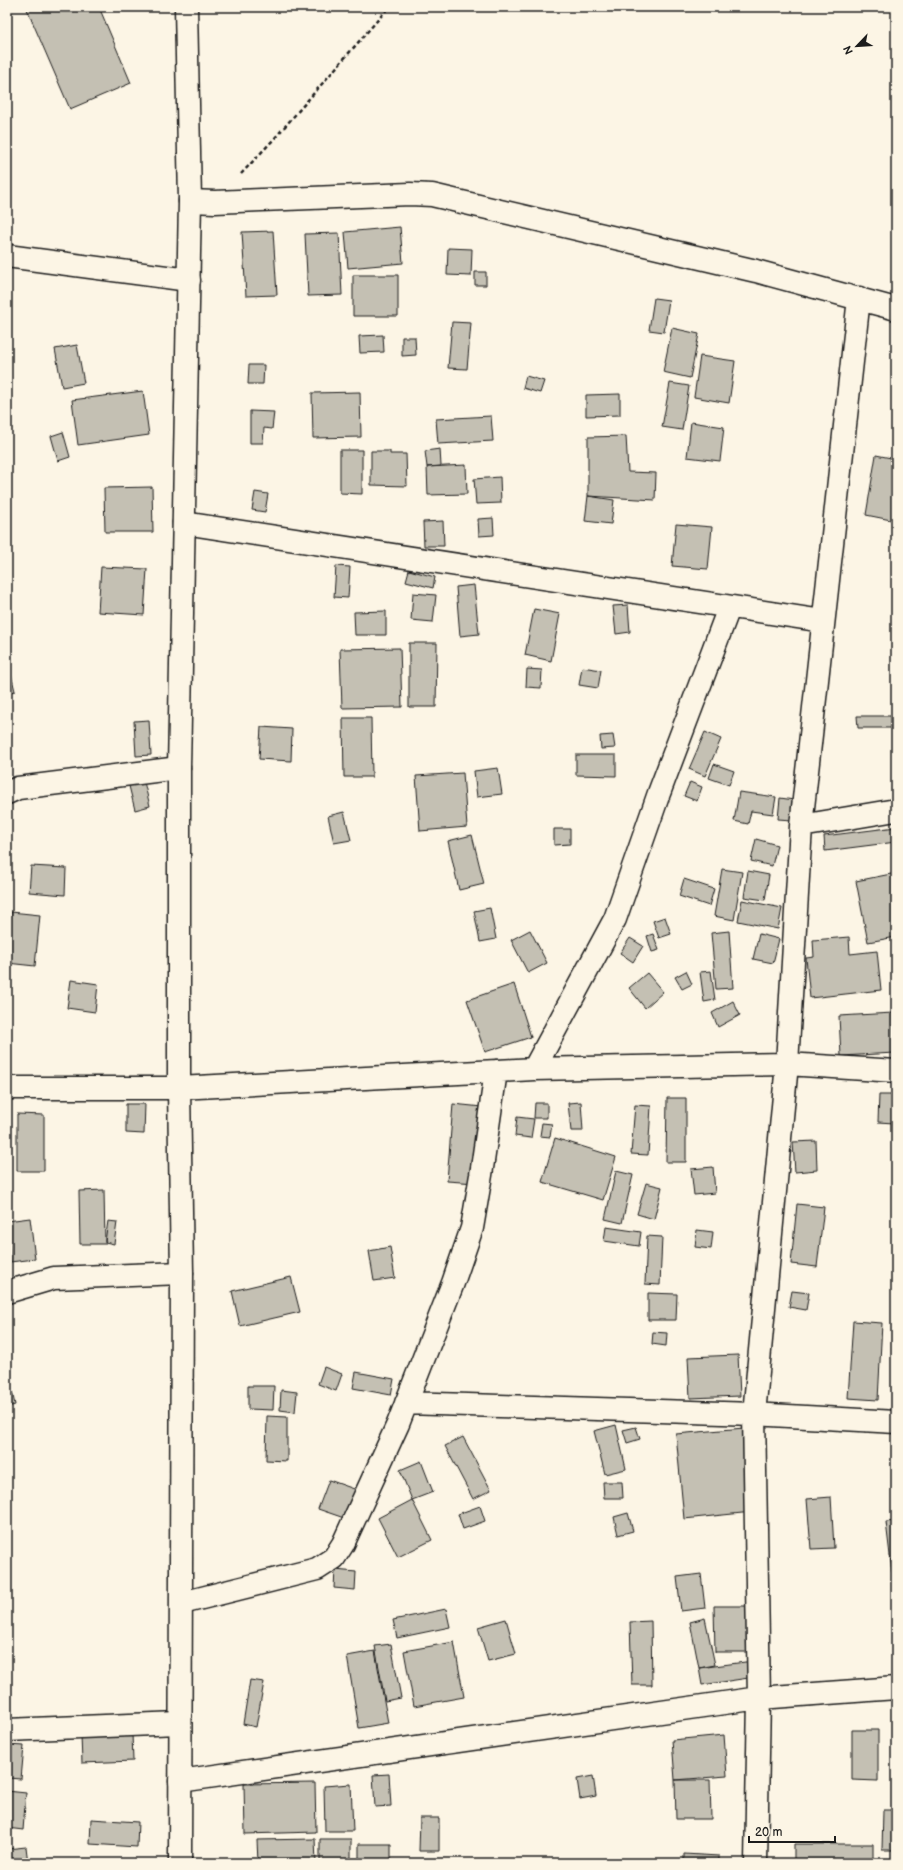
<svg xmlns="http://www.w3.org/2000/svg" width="903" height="1870" viewBox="0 0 903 1870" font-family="'Balsamiq Sans',sans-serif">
<rect width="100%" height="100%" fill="#fcf5e5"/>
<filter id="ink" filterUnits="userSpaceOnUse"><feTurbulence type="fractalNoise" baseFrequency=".025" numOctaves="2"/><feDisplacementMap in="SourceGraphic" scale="8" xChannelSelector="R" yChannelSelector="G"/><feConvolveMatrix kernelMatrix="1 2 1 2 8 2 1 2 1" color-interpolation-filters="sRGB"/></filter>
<g filter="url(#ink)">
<path fill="#c4c0b3" stroke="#1c1c1c" d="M26 7H99L131 83 70 109Z
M400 227 403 263 348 268 345 232Z
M273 231 277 295 246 296 242 232Z
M339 233 342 295 308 296 305 234Z
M448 248 472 249 471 276 447 275Z
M475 272H486V285H475Z
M353 275H398V316H353Z
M654 298 669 300 664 332 649 330Z
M452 322 471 323 467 369 448 368Z
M672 328 699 334 690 378 663 372Z
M383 335 384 352 360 353 359 336Z
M402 337H415L416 355 402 356Z
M77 345 84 383 62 387 55 349Z
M700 356 735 361 729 403 694 397Z
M249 365H264L263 384H248Z
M526 376 544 381 540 393 523 388Z
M670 383 689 386 682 430 662 427Z
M143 391 149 435 78 445 72 400Z
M360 392 361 437 313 438 312 393Z
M620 394V415L586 416V395Z
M250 411 274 412 272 429 264 428 263 443H250Z
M491 416 493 441 438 444 436 419Z
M691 422 724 427 720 461 687 457Z
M63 432 70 457 58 461 51 436Z
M626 436 628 472 656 473 655 500 588 496V437Z
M440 449 441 466 427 467 425 451Z
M340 450H362V494L340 493Z
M371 451H390V454H406L407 486 371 485Z
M876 455 896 459V521L866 515Z
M466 465 467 494 428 495 427 467Z
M500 477 501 503 476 504 474 479Z
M152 487 153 532H105L104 488Z
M255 492 268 494 265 512 252 510Z
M588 496 614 500 611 524 585 521Z
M493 518 494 535 479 536 478 519Z
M443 521 444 546H424L423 522Z
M676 524 712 527 708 569 672 566Z
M336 566 350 567 348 598 334 597Z
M101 567 147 569 144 615 98 612Z
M409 570 435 577 433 588 406 581Z
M474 585 479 634 460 636 456 587Z
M413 593 436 595 433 622 411 620Z
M628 605 630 632 616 634 613 606Z
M534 609 560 614 551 661 525 655Z
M386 611V635H355L354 612Z
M409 643H437L436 707H409Z
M400 648 402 707 342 708 340 649Z
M582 667 601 670 598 688 579 685Z
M527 669 542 670 541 688 526 687Z
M7 670H10L15 691 7 693Z
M857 716H896V728H858Z
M343 718H371L372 777H344Z
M149 720 151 755 136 756 134 721Z
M261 727 292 729 291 761 259 759Z
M705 732 721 739 705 776 689 769Z
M613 735 615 748 601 749 600 736Z
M576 755H616V776L576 775Z
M714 764 734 771 729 785 709 778Z
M498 768 502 794 477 797 474 771Z
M463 773 467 827 420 831 416 776Z
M143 778 150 806 135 810 128 782Z
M690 782 702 787 697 801 684 796Z
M739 792 776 797 773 814 751 811 748 824 734 821Z
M780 798 794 800 792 820 778 819Z
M344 812 351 840 334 843 328 816Z
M896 827V842L825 851 824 836Z
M554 829H570V844L554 845Z
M472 835 484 884 459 890 448 841Z
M756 839 777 845 772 866 751 861Z
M31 866 66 868 65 895 29 892Z
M722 869 742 872 734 920 714 916Z
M748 871 769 875 765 900 744 897Z
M896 873V937L868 942 856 881Z
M684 879 714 889 709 906 679 896Z
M742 900 782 908 778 929 738 921Z
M490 908 496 939 480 942 474 911Z
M11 912 40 915 35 966 7 963Z
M665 917 671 934 659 938 653 921Z
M530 930 547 963 528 973 511 940Z
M729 931 733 988 716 989 711 933Z
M653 934 659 950 652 952 647 936Z
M759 934 779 939 773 963 753 959Z
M849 937 850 954 877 951 881 990 810 998 806 958 814 957 813 940Z
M630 938 643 946 633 962 620 953Z
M686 971 692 984 682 989 675 977Z
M711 971 715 1000 704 1002 700 972Z
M647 973 663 992 645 1008 629 988Z
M71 980 98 984 95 1012 67 1008Z
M514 984 531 1037 485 1052 467 1000Z
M733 1001 740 1015 718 1027 712 1013Z
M893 1013 895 1053 841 1056 839 1016Z
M879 1095H894V1123L878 1122Z
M667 1098H686V1162H666Z
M581 1102 583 1131H571L568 1103Z
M535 1103H547V1118H534Z
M126 1104H145L144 1134 126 1133Z
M453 1104 482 1107 476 1183 447 1181Z
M635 1105 651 1106 648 1155 631 1154Z
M17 1114 44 1115V1171H17Z
M517 1117 534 1119 531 1138 515 1136Z
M542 1123 552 1124 550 1137 540 1136Z
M555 1138 616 1157 603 1200 542 1182Z
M816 1141 817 1170 795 1172 793 1142Z
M713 1167 715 1193 694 1195 691 1169Z
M616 1171 633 1175 622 1223 605 1219Z
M646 1183 662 1187 654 1219 637 1214Z
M104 1190 105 1244H80L79 1191Z
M797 1204 824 1207 817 1267 791 1264Z
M30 1218 35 1259 10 1262 7 1221Z
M108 1221 117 1222 114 1244 105 1242Z
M606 1227 641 1232 639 1246 604 1241Z
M697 1230 713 1232 711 1249 695 1247Z
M647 1236 662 1237 660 1285 645 1284Z
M390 1247 395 1278 374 1281 369 1251Z
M291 1277 300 1312 240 1326 232 1291Z
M792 1291 809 1293 806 1310 789 1307Z
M648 1293 677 1294 676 1320H648Z
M853 1321 882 1323 878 1400 848 1398Z
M653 1332 667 1333 666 1346 652 1344Z
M738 1355 740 1396 690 1398 688 1357Z
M324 1367 342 1374 336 1391 318 1384Z
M7 1368 15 1405 7 1407Z
M356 1372 394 1379 391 1395 353 1388Z
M248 1386H274L273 1410 248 1409Z
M281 1390 297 1392 295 1412 280 1410Z
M267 1416 287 1417V1461L266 1460Z
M616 1425 626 1469 605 1474 594 1431Z
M636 1427 640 1439 627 1443 623 1430Z
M744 1428 752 1512 684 1519 676 1434Z
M463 1437 491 1490 473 1499 445 1446Z
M421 1461 433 1492 412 1500 400 1470Z
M329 1480 357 1490 347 1519 318 1509Z
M603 1482H622L623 1498H604Z
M831 1497 834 1548 811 1549 807 1499Z
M412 1500 432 1540 398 1557 378 1518Z
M480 1506 485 1521 463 1529 458 1514Z
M628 1513 633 1531 618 1535 614 1517Z
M896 1521V1572H892L886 1522Z
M335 1570 356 1572 355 1590 334 1588Z
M701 1574 705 1608 681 1611 677 1577Z
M714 1606H753L754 1652H715Z
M446 1609 450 1627 397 1638 393 1620Z
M705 1618 715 1665 699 1668 690 1622Z
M506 1619 516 1654 488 1661 478 1627Z
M651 1621 652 1685H632L630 1622Z
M454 1642 464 1697 414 1706 404 1651Z
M391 1644 401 1698 385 1701 375 1646Z
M375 1651 388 1723 359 1728 347 1656Z
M753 1661 755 1677 702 1685 699 1668Z
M250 1680 264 1682 256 1727 243 1724Z
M852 1730H878V1781L852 1780Z
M132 1734 133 1761 82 1763 81 1735Z
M724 1735 727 1776 675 1780 672 1740Z
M7 1745 24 1746 21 1779 7 1778Z
M389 1774 391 1806 375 1807 373 1775Z
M593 1776 596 1796 580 1799 577 1779Z
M675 1780H710L711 1819H676Z
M315 1783 316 1832 245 1834 244 1784Z
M351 1784 353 1831H325L324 1786Z
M7 1791 26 1793 23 1830 7 1828Z
M883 1810H896V1850H882Z
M420 1818H439V1851H419Z
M91 1819 138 1822 137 1847 90 1844Z
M315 1839 316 1863H258L257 1840Z
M320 1839H351V1863H320Z
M359 1844H391V1863H359Z
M794 1844H873V1863H794Z
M26 1847 28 1863H7V1849Z
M684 1854 719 1856V1863H684Z
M399 1862H428V1863H399Z"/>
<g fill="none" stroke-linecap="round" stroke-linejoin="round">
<g stroke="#1c1c1c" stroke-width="25">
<path id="minor" d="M190 201 215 202 410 194 432 195 756 271 896 309
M7 256 189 280
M184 523 823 621
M7 793 18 788 179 768
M801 826 896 810
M534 1069 615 919 659 793 729 608
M7 1088H179L534 1069 787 1064 896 1071
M7 1292 54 1278 182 1273
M406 1403 754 1414 896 1422
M182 1603 317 1569 334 1558 343 1544 398 1424 453 1283 472 1228 481 1175 496 1071
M7 1730 179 1723
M180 1781 759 1698 896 1688
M756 1863 759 1698 754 1414 787 1064 801 826 859 298"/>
</g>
<g stroke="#1c1c1c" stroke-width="25">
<path id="secondary" d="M180 1863 182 1273 179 1088V768L190 201 186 7"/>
</g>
<path stroke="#1c1c1c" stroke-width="2.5" stroke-dasharray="4 3" stroke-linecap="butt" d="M241 174 274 139 389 7"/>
<use href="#minor" stroke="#fcf5e5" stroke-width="22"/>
<use href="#secondary" stroke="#fcf5e5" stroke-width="22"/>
</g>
</g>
<rect width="903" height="1870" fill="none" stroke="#fcf5e5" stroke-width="24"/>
<rect x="12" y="12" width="879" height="1846" fill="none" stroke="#1c1c1c" stroke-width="1.5" filter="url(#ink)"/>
<g transform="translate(857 46) rotate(245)" stroke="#fcf5e5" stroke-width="3" paint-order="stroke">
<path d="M0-3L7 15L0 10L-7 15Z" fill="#1c1c1c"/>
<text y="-6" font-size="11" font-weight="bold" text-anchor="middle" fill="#1c1c1c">N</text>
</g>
<path d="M749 1836v6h86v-6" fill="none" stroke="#1c1c1c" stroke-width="2"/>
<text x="755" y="1836" font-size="12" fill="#1c1c1c" stroke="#fcf5e5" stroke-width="3" paint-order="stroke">20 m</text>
</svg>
